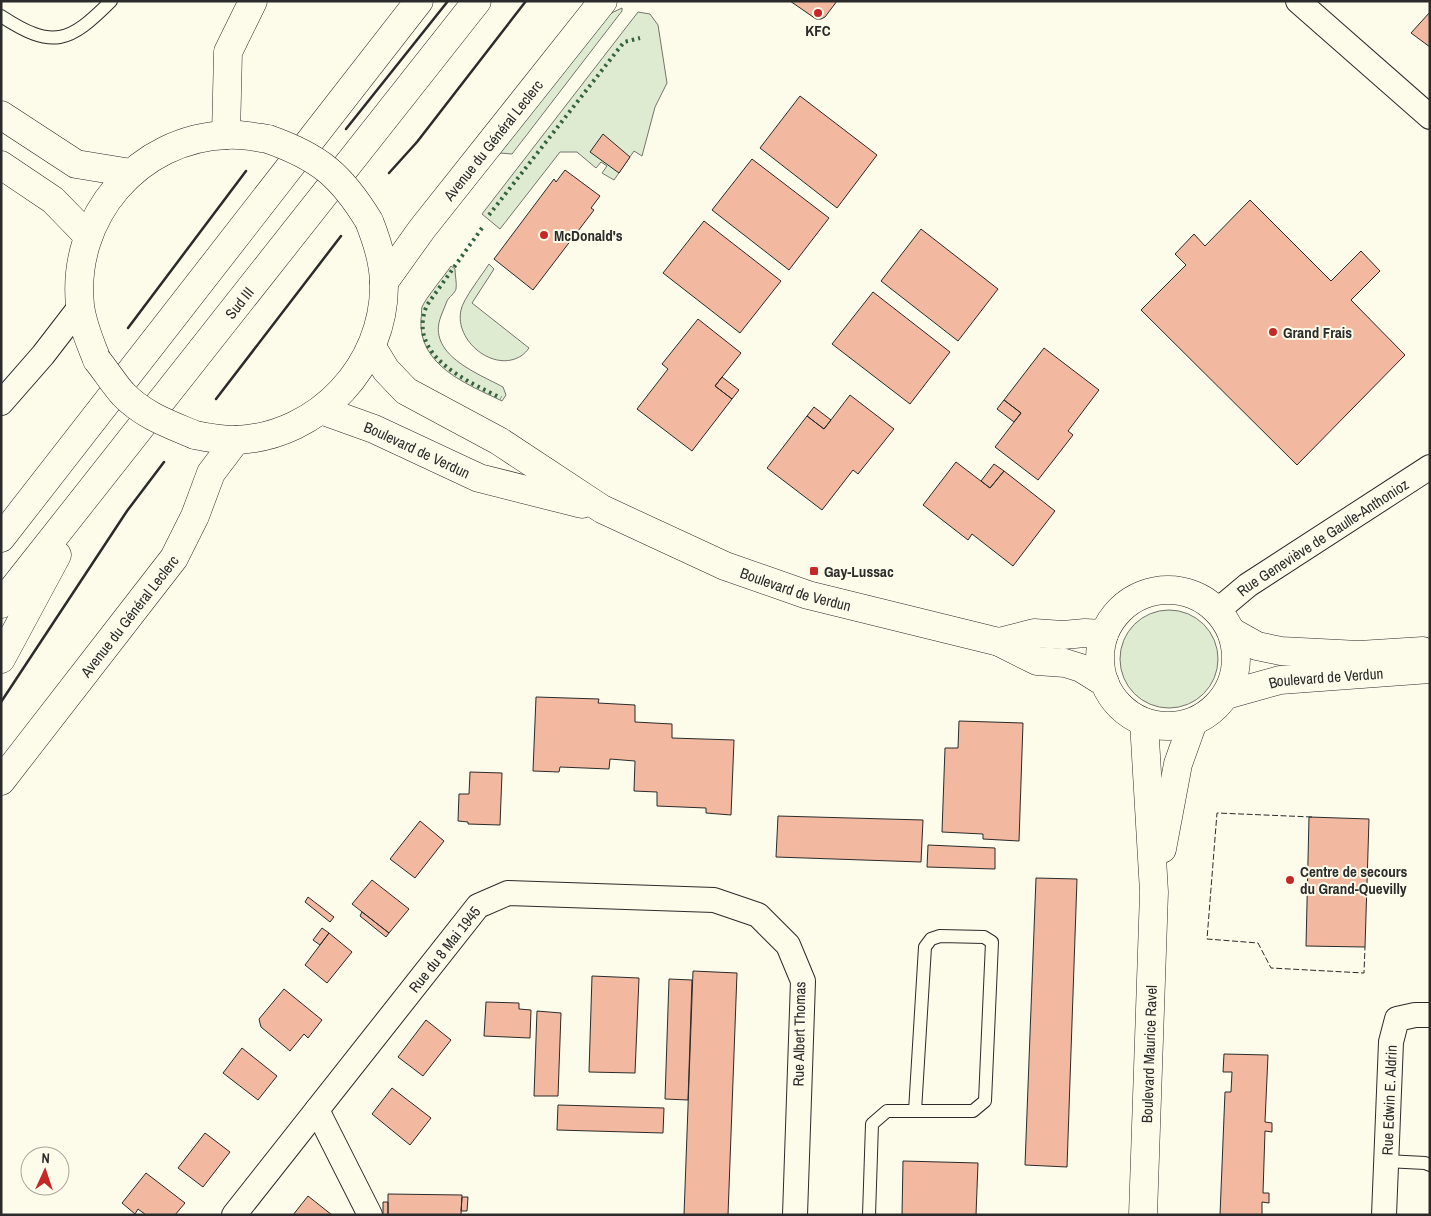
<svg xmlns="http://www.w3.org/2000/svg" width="1431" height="1216" viewBox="0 0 1431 1216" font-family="'Archivo Narrow',sans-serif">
<rect width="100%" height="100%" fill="#fdfbea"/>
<path fill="#deebd1" stroke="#74746e" d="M622 8V11L512 154 500 153 607 15Z
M638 12 650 14 658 25 667 83 655 107 642 156 634 151 614 180 602 173 607 166 601 162 596 168 577 152H560L500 229 482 214Z
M489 264 494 269 472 303 529 348C527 351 524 354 521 356 494 373 454 341 461 310 463 299 482 275 489 264Z
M451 266 455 269C455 275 457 284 456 289 455 293 449 297 447 301 445 306 443 311 441 316 426 354 477 373 503 387L506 395 502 401C467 384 418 366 421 319 422 316 421 311 422 307 425 299 445 275 451 266Z
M1120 659a49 49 0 1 1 98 0a49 49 0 1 1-98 0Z"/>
<path fill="#f2b8a0" stroke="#2b2b2b" d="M790 1H837L825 17 821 19H816Z
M1430 12V47L1411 33Z
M800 96 877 155 837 208 760 148Z
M603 134 630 157 619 173 590 152Z
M752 159 829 218 789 270 712 210Z
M565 170 600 196 591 208 594 210 533 290 494 259 554 179 556 182Z
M1250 200 1331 281 1361 251 1380 271 1351 300 1405 355 1297 465 1141 310 1186 265 1175 254 1194 234 1205 246Z
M704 221 781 281 740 333 663 273Z
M921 229 998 289 958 341 881 281Z
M873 292 950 352 910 404 832 344Z
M698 319 741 353 715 386 732 399 692 451 637 409 668 369 662 364Z
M1044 348 1099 390 1068 431 1073 435 1038 480 995 447 1021 413 1004 400Z
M722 377 739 390 732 399 715 386Z
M850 395 894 429 858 474 853 470 822 510 767 468 807 416 824 429Z
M1004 400 1021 413 1014 422 997 409Z
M814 407 831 420 824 429 807 416Z
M956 462 990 488 1004 471 1055 511 1013 566 972 534 968 540 923 505Z
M994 464 1004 471 990 488 981 481Z
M536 697 599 699 598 703 635 705V722L672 724V738L734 740 731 815 706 813V808L657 806V792L634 791 635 761 610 759 609 769 560 767 559 772 533 771Z
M959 721 1023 723 1019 841 983 839V834L942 832 945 748H958Z
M470 772 502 773 500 825 468 824V822L458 821 459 794H469Z
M778 816 923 820 921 862 776 857Z
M1309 817 1369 819 1365 947 1306 946Z
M420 821 444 841 415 878 390 859Z
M928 845 995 848V869L927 867Z
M1036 878 1077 879 1067 1167 1025 1165Z
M372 880 409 909 389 933 352 904Z
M308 897 334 917 330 922 305 902Z
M362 912 389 933 386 937 360 916Z
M322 928 329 933 320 945 313 940Z
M329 933 352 952 327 983 305 965Z
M693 971 737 973 728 1215H684Z
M592 976 639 978 635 1073 589 1072Z
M669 979 692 980 688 1100 665 1099Z
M284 989 322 1020 308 1038 304 1034 290 1051 261 1027 259 1019Z
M486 1002 519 1003V1009L531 1010 530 1038 484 1036Z
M537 1011 561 1013 558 1096H534Z
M426 1020 451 1040 423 1076 398 1057Z
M242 1048 277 1076 258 1100 223 1073Z
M1224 1054 1268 1055 1265 1122 1272 1123V1132L1265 1131 1263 1193H1269V1203L1262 1202V1215H1220L1225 1092H1231L1232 1072H1223Z
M392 1088 431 1118 410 1145 372 1114Z
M558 1105 664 1108 663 1133 557 1130Z
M205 1133 230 1152 203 1187 178 1168Z
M903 1161 978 1163 976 1215H902Z
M146 1173 185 1203 175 1215H146L138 1209 135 1214 122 1203Z
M388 1194 462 1195 461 1215H388Z
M308 1196 332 1215H293Z
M462 1197H468L467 1211H461Z
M383 1202H388V1215H383Z"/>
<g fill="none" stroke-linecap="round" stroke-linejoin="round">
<g stroke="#2b2b2b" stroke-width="14">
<path id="service" d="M1 16C53 50 69 43 111 1
M1386 1161 1425 1163 1430 1165
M869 1215 872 1124 887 1111H973L985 1101 992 942 984 937 940 936 931 939 925 947 915 1111"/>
</g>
<g stroke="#2b2b2b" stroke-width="26">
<g id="minor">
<path d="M1298 1 1430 117"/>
<path d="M1 403 43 355 80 307"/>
<path id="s1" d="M1217 611 1248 585 1430 467"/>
<path d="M317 1110 370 1215"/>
<path id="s2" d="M234 1215 478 906 508 893 714 900 758 915 788 945 803 981 795 1215"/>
<path id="s3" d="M1384 1215 1391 1042 1397 1019 1415 1015H1430"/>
</g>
</g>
<g stroke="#2b2b2b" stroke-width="29">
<g id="tertiary">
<path id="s4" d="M1 781 174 558 195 516 211 473 236 440"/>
<path d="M1162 849 1178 764 1193 722"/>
<path id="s5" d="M1143 1215 1154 892 1144 722"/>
</g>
</g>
<g stroke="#2b2b2b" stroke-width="29">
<g id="secondary">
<path d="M1 115 76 164 131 173"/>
<path d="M226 135 228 52 253 1"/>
<path d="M1 165 53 200 88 236"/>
<path id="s6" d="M384 282 422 229 603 1"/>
<path id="s7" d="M372 347 386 370 406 391 499 441 602 509 725 566 808 595 999 642 1037 661 1065 663 1081 668 1105 683"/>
<path d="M97 360C90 342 82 324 80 305 71 217 138 138 227 135 241 134 255 137 268 139"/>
<path id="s8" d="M321 410 374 429 479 478 582 504"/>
<path d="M195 435C209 438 223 440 237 440 319 436 385 365 384 284 384 262 377 241 369 221"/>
<circle cx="1168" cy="658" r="68"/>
<path d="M1232 632 1257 646 1281 651 1359 655 1423 651"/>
<path d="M999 642 1034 633 1063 635 1085 633 1104 634"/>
<path id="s9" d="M1226 695 1280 680 1430 669"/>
</g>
</g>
<g stroke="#2b2b2b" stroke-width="29">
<g id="trunk">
<path d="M1 538 419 1"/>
<path id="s10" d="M1 604 477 1"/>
<path d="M1 659 57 555"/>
</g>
</g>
<use href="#service" stroke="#fdfbea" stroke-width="12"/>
<use href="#minor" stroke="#fdfbea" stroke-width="24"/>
<use href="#tertiary" stroke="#fdfbea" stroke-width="28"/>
<use href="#secondary" stroke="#fdfbea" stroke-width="28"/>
<use href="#trunk" stroke="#fdfbea" stroke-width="28"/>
<g stroke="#2b2b2b" stroke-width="29" stroke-linecap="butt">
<path id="secondary-bridge" d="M268 139C319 157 341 175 369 221
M97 360C106 371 114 384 123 394 143 415 169 424 195 435"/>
</g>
<use href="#secondary-bridge" stroke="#fdfbea" stroke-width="28"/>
<path stroke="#34623c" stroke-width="4" stroke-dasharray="2.5 4" stroke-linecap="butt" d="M489 215 624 42 640 38
M482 228 427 305C406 355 465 380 501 398"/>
<path stroke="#2b2b2b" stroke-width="1" stroke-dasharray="6 2.5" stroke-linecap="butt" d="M1312 817 1217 813 1207 939 1258 943 1271 968 1364 973 1365 947"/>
<path stroke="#2b2b2b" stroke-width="2.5" d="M346 129 448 1
M389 173 417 142 526 1
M128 328 246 171
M216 399 341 236
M1 702 127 511 164 462"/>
</g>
<g fill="#c62828" stroke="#fdfbea" stroke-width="2">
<circle cx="818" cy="13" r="5"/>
<circle cx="544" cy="235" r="5"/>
<circle cx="1273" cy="332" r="5"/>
<rect x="809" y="566" width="10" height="10" rx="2.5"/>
<circle cx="1290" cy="880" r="5"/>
</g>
<g text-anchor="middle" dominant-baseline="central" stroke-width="4" stroke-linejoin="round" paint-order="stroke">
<g font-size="15" font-weight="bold" fill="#2b2b2b" stroke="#fdfbea" text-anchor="start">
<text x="818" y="30" text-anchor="middle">KFC</text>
<text x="554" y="235">McDonald's</text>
<text x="1283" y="332">Grand Frais</text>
<text x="824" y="571">Gay-Lussac</text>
<text x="1300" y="871">Centre de secours<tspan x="1300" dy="17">du Grand-Quevilly</tspan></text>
</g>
<g font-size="15" fill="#2b2b2b" stroke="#fdfbea">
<text stroke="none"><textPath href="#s6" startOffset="179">Avenue du Général Leclerc</textPath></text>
<text stroke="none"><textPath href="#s10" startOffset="384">Sud III</textPath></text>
<text stroke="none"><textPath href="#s8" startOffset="104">Boulevard de Verdun</textPath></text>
<text stroke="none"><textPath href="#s1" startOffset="129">Rue Geneviève de Gaulle-Anthonioz</textPath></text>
<text stroke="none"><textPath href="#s7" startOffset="495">Boulevard de Verdun</textPath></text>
<text stroke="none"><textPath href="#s4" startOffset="209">Avenue du Général Leclerc</textPath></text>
<text stroke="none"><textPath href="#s9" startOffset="102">Boulevard de Verdun</textPath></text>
<text stroke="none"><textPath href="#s2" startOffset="339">Rue du 8 Mai 1945</textPath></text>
<text transform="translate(799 1034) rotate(-89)">Rue Albert Thomas</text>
<text stroke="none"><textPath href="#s5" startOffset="161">Boulevard Maurice Ravel</textPath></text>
<text stroke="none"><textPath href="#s3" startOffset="115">Rue Edwin E. Aldrin</textPath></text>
</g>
</g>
<rect width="1431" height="1216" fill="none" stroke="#2b2b2b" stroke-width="5"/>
<g transform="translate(45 1171) rotate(3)"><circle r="24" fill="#fdfbea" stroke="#a9a89e"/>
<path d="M0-4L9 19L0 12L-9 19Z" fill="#c62828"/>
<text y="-8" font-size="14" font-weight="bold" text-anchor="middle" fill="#2b2b2b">N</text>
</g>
</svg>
